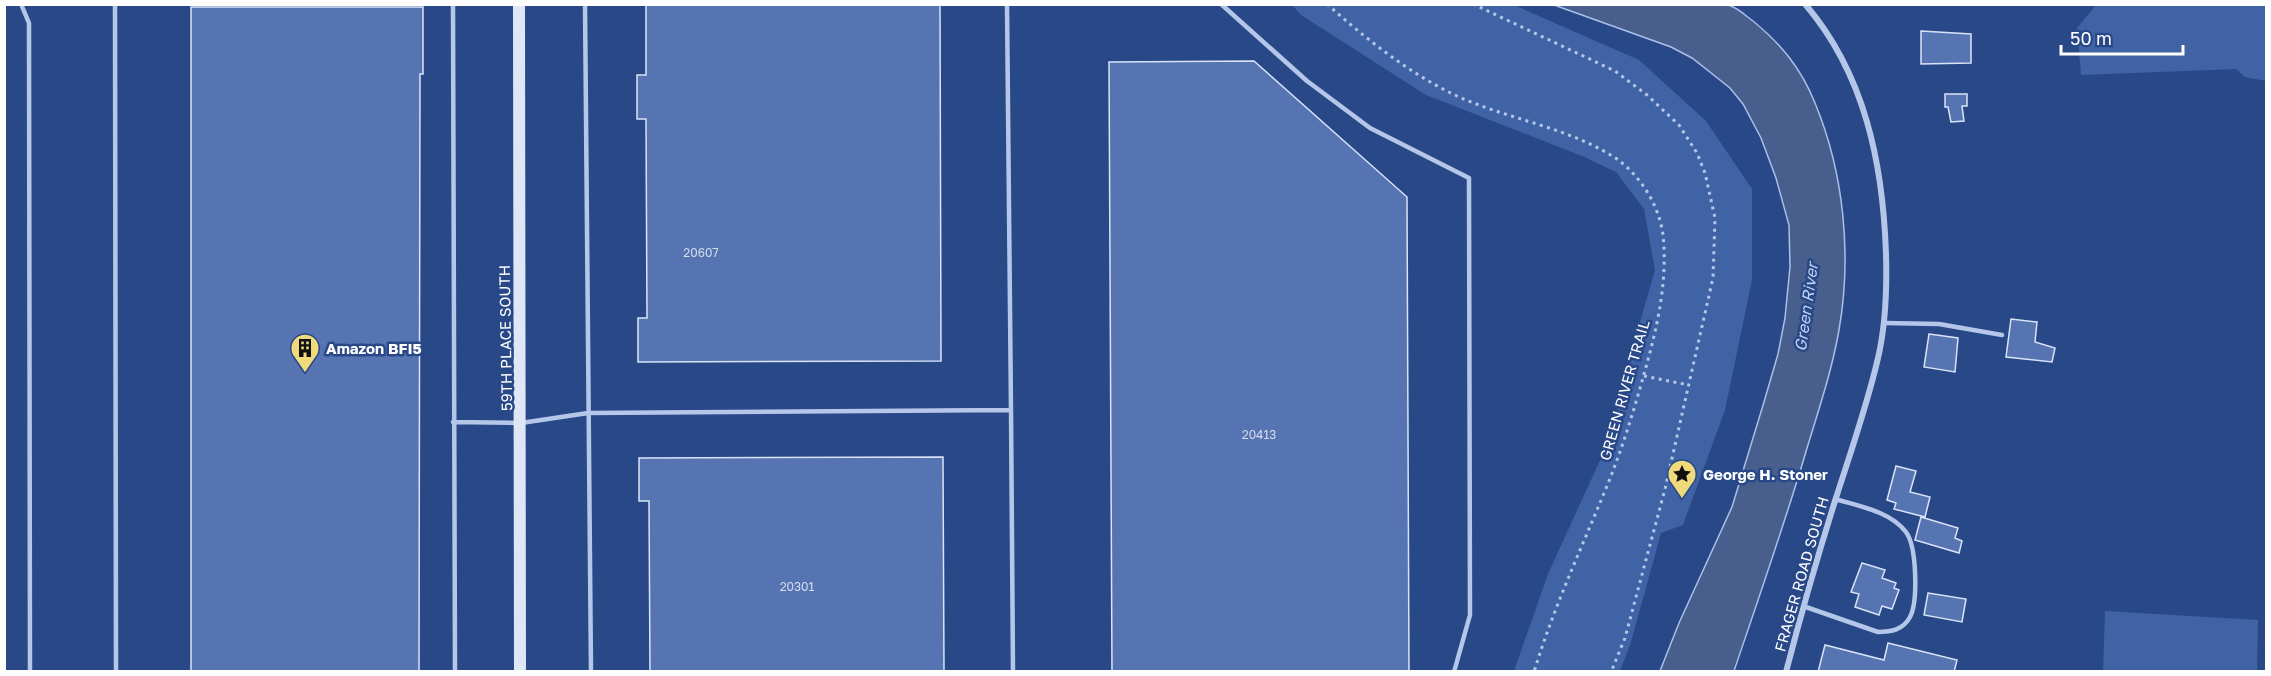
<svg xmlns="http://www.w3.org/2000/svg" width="2271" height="676" viewBox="0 0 2271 676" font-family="'Golos Text',sans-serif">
<rect width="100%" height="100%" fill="#294888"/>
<path fill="#4063a6" d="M1292 5H1514L1639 60 1706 121 1752 189V280L1725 410 1683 525 1661 533 1631 642 1620 671H1514L1548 574 1612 434 1629 360 1655 270 1644 209 1616 172 1582 156 1426 95 1301 15Z
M2096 5H2266V81L2245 77 2236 69 2081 75 2077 28Z
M2105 611 2258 620 2257 671H2103Z"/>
<path fill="#485e8c" stroke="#aac0e9" stroke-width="1.5" d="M1554 5C1600 4 1645 4 1690 4 1702 4 1720 1 1731 6 1739 9 1746 16 1753 21 1781 44 1801 68 1815 103 1844 173 1852 255 1839 330 1831 376 1815 420 1802 465 1781 534 1757 603 1734 671H1660L1679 623 1732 507 1764 402 1778 354 1785 318 1790 267 1789 225 1776 178 1761 138 1743 104 1730 88 1692 58 1671 47Z"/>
<path fill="#5574b1" stroke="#d9e3f7" stroke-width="1.5" d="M646 4H940L941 361 638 362V318H647L646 119H637V75H646Z
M191 7H423V74H420L419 672H191Z
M1921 31 1971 34V63L1921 64Z
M1254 61 1407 197 1409 672H1112L1109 62Z
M1945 94H1967V106H1962L1964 121 1951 122 1948 107H1945Z
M2011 319 2037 322 2035 342 2055 348 2052 362 2006 357Z
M1929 334 1958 338 1955 372 1924 367Z
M943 457 944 672H650L649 501H639V458Z
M1896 466 1916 471 1910 492 1930 497 1925 517 1894 509 1896 503 1887 500Z
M1921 517 1958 528 1955 538 1962 541 1959 553 1915 540Z
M1862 563 1885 570 1882 578 1896 583 1894 588 1899 590 1892 609 1882 606 1879 615 1855 607 1859 594 1851 592Z
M1928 593 1966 599 1962 622 1924 615Z
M1888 643 1957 660 1954 672H1818L1825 645 1884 660Z"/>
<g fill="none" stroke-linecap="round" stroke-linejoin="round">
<path stroke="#b5c7e8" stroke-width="3" stroke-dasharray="3 4.5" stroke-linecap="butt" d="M1327 4C1366 39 1410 74 1457 96 1505 118 1564 127 1609 154 1637 170 1659 203 1663 235 1668 281 1657 329 1644 374 1634 410 1623 446 1609 481 1583 545 1554 606 1534 672
M1473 4 1615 71 1647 95 1679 125 1697 153 1705 173 1715 218 1713 278 1665 489 1625 638 1611 672
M1644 376 1689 385"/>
<path stroke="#b5c7e8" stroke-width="4.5" d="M21 4 29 23 30 672
M115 4 116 672
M453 4 455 672
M585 4 591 672
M1221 4 1307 81 1370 128 1469 178 1470 615 1454 672
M1884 323 1939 324 2002 335
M1011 410 1013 672
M453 422 521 423 588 413 1011 410 1007 4
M1803 606 1878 632C1891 632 1903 630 1910 617 1918 602 1917 547 1906 532 1890 511 1858 506 1835 499"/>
<path stroke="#b5c7e8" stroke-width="6" d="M1786 672C1801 614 1817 558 1835 501 1850 454 1867 406 1878 358 1886 324 1887 288 1886 254 1883 164 1865 74 1805 4"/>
<path stroke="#dfe7f7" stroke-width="12" d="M519 4 520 672"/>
</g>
<defs>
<g id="building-pin" transform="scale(1.5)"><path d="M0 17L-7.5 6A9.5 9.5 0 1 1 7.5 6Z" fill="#f0db7c" stroke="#294888"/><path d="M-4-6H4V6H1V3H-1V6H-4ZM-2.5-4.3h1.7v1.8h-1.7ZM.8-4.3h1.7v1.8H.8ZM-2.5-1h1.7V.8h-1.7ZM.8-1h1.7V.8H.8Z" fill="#111"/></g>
<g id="sight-pin" transform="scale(1.5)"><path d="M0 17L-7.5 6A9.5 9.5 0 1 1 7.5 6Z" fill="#f0db7c" stroke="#294888"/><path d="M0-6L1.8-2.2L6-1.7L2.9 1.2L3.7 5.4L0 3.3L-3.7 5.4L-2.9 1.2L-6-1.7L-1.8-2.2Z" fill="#111"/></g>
</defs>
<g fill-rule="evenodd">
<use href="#building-pin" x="305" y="348"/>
<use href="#sight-pin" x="1682" y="474"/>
</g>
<g text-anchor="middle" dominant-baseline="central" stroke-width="5" stroke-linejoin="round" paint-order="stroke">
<g font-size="12" fill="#d4dcec">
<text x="701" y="252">20607</text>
<text x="1259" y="434">20413</text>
<text x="797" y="586">20301</text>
</g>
<g font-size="15" fill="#fff" stroke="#294888">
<text transform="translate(505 338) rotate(-91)">59TH PLACE SOUTH</text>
<text transform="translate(1624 390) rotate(-74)">GREEN RIVER TRAIL</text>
<text transform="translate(1801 574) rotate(-74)">FRAGER ROAD SOUTH</text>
</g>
<g font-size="15" font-weight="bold" fill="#fff" stroke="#294888" text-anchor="start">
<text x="326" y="348">Amazon BFI5</text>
<text x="1703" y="474">George H. Stoner</text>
</g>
<g font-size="16" font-style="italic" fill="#c1d1f0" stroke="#294888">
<text transform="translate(1806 307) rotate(-82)">Green River</text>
</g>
</g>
<rect width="2271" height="676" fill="none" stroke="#ffffff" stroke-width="12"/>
<path d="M2061 45v9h122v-9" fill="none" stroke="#ffffff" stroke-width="3"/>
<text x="2070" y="45" font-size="18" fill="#ffffff" stroke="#294888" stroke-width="4.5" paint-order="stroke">50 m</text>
</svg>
